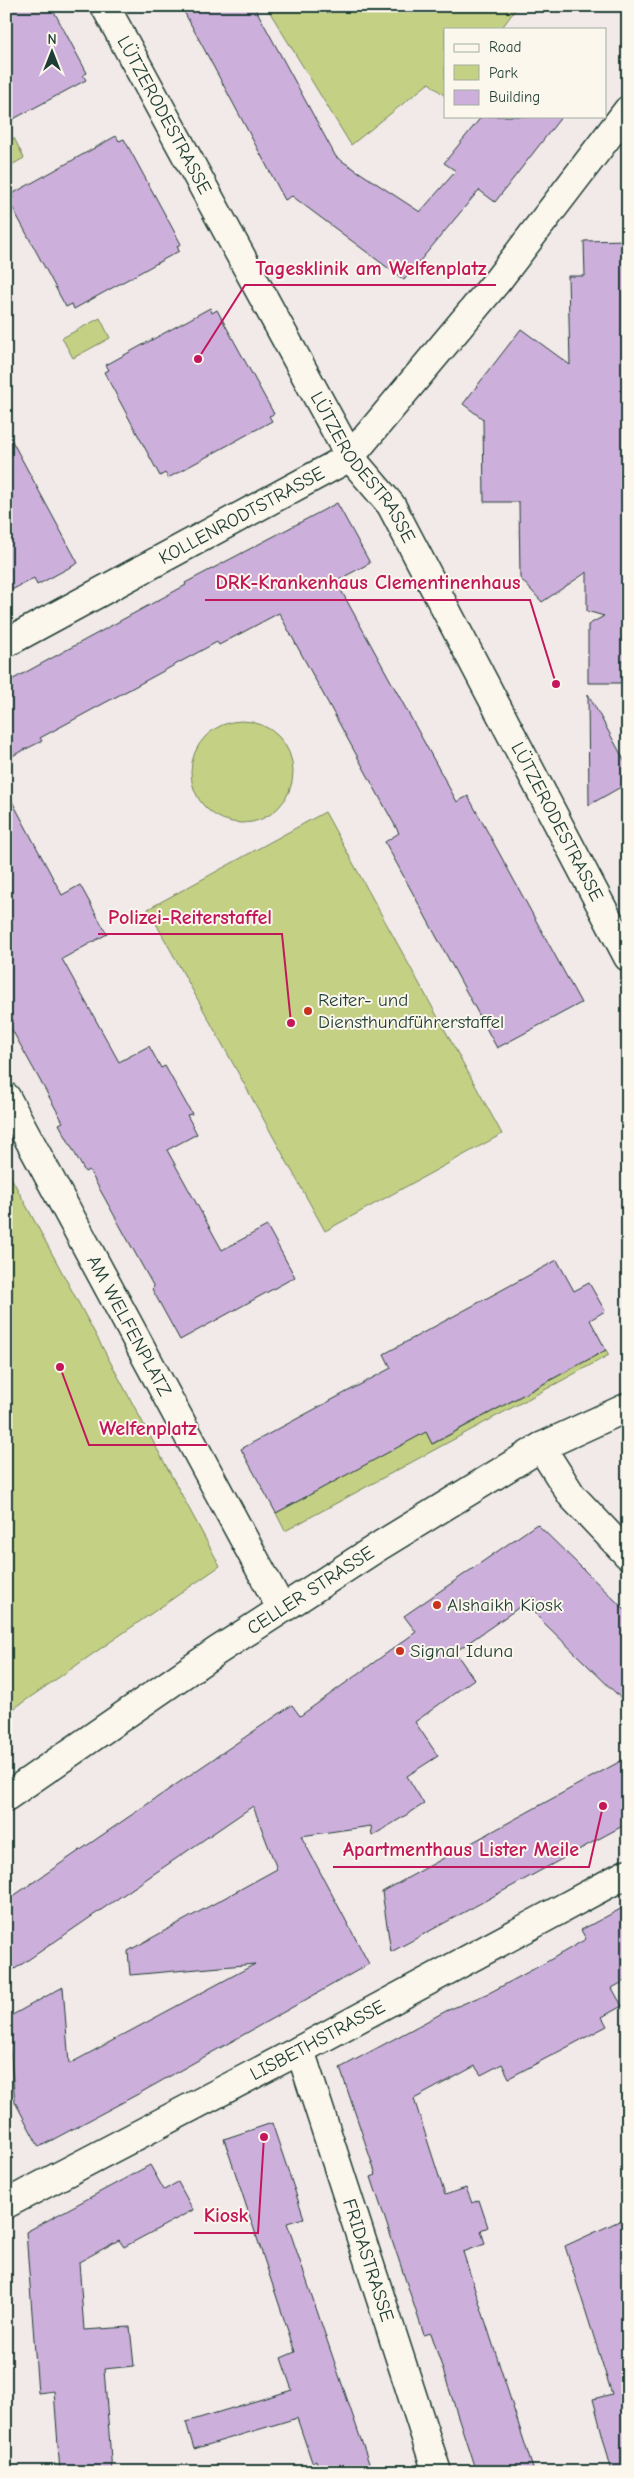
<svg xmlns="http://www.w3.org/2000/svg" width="634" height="2478" viewBox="0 0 634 2478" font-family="'Comic Neue',sans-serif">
<rect width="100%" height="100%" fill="#f2e9e9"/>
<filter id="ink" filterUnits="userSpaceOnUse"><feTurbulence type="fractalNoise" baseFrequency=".02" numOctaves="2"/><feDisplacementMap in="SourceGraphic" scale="10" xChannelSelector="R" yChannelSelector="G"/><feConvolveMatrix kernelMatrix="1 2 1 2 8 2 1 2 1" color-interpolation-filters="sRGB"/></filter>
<g filter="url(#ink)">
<path fill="#c4d084" stroke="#72865c" d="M266 6H518L501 29H445V96L429 83 351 145Z
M14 138 24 158 6 168V142Z
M100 318 110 338 73 358 62 338Z
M191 772a51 51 0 1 1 102 0a51 51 0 1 1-102 0Z
M325 812 502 1134 325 1231 148 909Z
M6 1168 220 1566 6 1714Z
M606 1350 609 1355 285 1531 276 1513 412 1439 416 1415 433 1444Z"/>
<path fill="#cdafdc" stroke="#1f3d34" d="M6 6H51L87 73 83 75 86 80 6 123Z
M181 6H254L336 157 420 212 456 171 444 163 482 116H562L495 202 479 190 404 280 292 196 285 200Z
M116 136 119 141 124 139 181 244 177 246 179 251 74 309 72 304 66 307 9 201 13 198 12 194Z
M628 240V680H624V683H588V625L604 616 587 611V572L542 602 520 578 519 502H484L483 419 463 404 521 329 570 365 568 276H585L584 241Z
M210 308 212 313 217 310 274 414 269 416 272 421 168 478 165 473 160 476 104 372 109 370 106 365Z
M6 430 78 563 37 585 34 578 6 593Z
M337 503 370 563 336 581 457 802 468 796 581 1003 497 1048 385 842 399 833 279 613 219 645 217 642 40 738 42 741 6 759V683L186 585 185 583Z
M588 694 628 767V783L589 805Z
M6 790 62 895 80 885 107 934 62 959 119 1062 149 1046 161 1068 165 1066 192 1114 187 1115 197 1134 167 1150 222 1250 267 1226 295 1277 180 1340 152 1289 154 1287 89 1170 85 1172 59 1124 63 1122 6 1019Z
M557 1260 574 1291 589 1283 605 1311 590 1320 606 1350 432 1444 426 1432 276 1513 241 1449 391 1368 384 1354Z
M537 1524 628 1613V1705L536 1615 534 1597 455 1652 474 1679 415 1722 438 1756 407 1776 424 1804 372 1836 371 1826 301 1836 369 1964 140 2093 39 2147 15 2102 7 2018 63 1987 69 2064 255 1964 130 1975 128 1951 277 1869 253 1806 6 1975V1901L292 1705 300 1716 416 1632 404 1616Z
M628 1757V1823L391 1952 382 1892Z
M628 1905V1979L612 1988 622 2006 602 2017 607 2026 509 2078 502 2064 481 2075 475 2066 414 2099 445 2195 466 2188 472 2203 479 2200 488 2227 481 2230 485 2244 463 2252 534 2472H476L431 2333 424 2335 371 2177 376 2175 340 2068 446 2011 491 1992 543 1964 586 1939 581 1930Z
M272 2123 304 2218 287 2223 372 2472H319L316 2460 312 2462 297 2418 194 2449 186 2422 292 2390 281 2358 295 2352 224 2139Z
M150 2165 164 2190 178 2182 193 2210 124 2247 119 2240 79 2262 84 2330 130 2327 134 2366 104 2369 112 2472H60L54 2391 38 2393 26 2232Z
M628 2217V2472H612L593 2399 612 2394 565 2246Z"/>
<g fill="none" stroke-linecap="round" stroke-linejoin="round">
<g stroke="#1f3d34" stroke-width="31">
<g id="minor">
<path id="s1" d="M105 6 350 457 391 505 628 957"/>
<path id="s2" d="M6 643 350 457 498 280 628 110"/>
<path id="s3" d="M6 1097 281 1608"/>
<path d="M541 1447 572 1496 628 1555"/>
<path id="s4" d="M300 2050 437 2472"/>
<path id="s5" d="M6 2204 300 2050 628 1873"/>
</g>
</g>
<g stroke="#1f3d34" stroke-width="31">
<g id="tertiary">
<path id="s6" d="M6 1797 217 1651 381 1545 541 1447 628 1407"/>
</g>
</g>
<use href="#minor" stroke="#fbf7ec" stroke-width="28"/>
<use href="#tertiary" stroke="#fbf7ec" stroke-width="28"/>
</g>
</g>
<g fill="#c8321e" stroke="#fbf7ec" stroke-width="2">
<circle cx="308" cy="1011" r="5"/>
<circle cx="437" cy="1605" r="5"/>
<circle cx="400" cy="1651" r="5"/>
</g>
<g text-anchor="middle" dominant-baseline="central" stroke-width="4" stroke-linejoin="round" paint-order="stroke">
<g font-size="19" fill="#1f3d34" stroke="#fbf7ec">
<text stroke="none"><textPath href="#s1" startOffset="124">LÜTZERODESTRASSE</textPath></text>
<text stroke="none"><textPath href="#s1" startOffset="529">LÜTZERODESTRASSE</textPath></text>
<text stroke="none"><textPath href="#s2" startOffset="268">KOLLENRODTSTRASSE</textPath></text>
<text stroke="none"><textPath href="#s1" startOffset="934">LÜTZERODESTRASSE</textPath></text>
<text stroke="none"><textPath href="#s3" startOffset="260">AM WELFENPLATZ</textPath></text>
<text stroke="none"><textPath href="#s6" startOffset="368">CELLER STRASSE</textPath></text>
<text stroke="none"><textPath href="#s5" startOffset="352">LISBETHSTRASSE</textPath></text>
<text stroke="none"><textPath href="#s4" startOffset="221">FRIDASTRASSE</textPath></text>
</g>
<g font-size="19" fill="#1f3d34" stroke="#fbf7ec" text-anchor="start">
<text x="318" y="1000">Reiter- und<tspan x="318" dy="22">Diensthundführerstaffel</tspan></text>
<text x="447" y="1605">Alshaikh Kiosk</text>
<text x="410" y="1651">Signal Iduna</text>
</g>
</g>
<path fill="none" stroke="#c2185b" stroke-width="2" d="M198 359L245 285H496M556 684L530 600H205M291 1023L282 934H98M60 1367L89 1445H207M603 1806L589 1867H333M264 2137L258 2233H194"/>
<g fill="#c2185b" stroke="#fbf7ec" stroke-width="2">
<circle cx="198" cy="359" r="5"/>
<circle cx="556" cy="684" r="5"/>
<circle cx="291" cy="1023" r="5"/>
<circle cx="60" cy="1367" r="5"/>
<circle cx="603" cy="1806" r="5"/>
<circle cx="264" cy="2137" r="5"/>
</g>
<g font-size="20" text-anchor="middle" font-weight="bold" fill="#c2185b" stroke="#fbf7ec" stroke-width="4" stroke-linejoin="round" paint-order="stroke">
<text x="371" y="275">Tagesklinik am Welfenplatz</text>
<text x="368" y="589">DRK-Krankenhaus Clementinenhaus</text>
<text x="190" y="924">Polizei-Reiterstaffel</text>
<text x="148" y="1435">Welfenplatz</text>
<text x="461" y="1856">Apartmenthaus Lister Meile</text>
<text x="226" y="2222">Kiosk</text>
</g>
<rect width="634" height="2478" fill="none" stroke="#fbf7ec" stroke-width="25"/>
<rect x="12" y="12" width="609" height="2453" fill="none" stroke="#1f3d34" stroke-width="2" filter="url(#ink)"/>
<rect x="444" y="28" width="162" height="90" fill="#fbf7ec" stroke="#a3ada2"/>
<rect x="454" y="44" width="25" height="8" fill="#fbf7ec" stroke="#a3ada2"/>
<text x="489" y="52" font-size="15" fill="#1f3d34">Road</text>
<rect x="454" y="65" width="25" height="15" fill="#c4d084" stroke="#a3ada2"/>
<text x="489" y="78" font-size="15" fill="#1f3d34">Park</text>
<rect x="454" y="90" width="25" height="15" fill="#cdafdc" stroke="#a3ada2"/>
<text x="489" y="102" font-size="15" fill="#1f3d34">Building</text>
<g transform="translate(52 52)" stroke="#fbf7ec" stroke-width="4" paint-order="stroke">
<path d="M0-4L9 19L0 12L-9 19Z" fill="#1f3d34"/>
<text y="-8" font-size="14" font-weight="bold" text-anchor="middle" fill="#1f3d34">N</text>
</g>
</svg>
